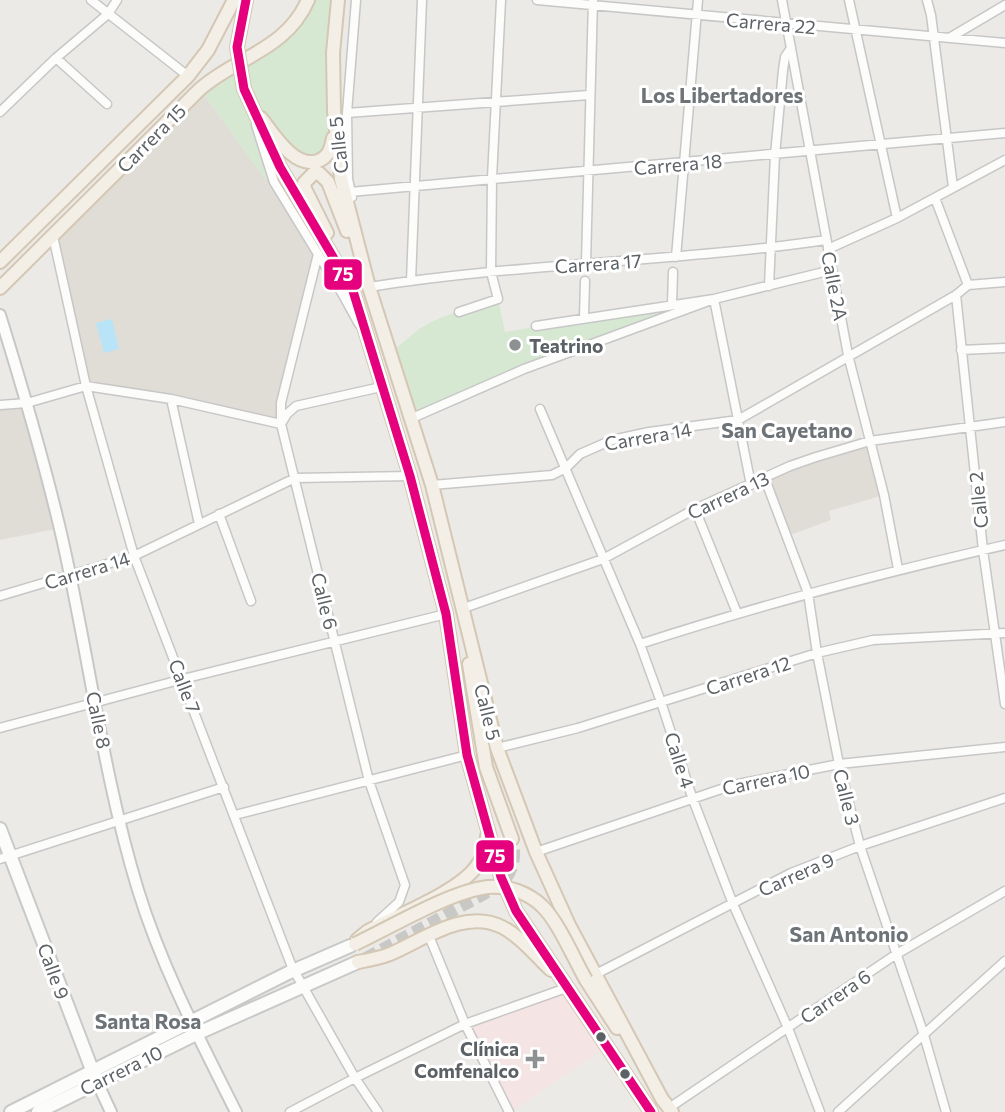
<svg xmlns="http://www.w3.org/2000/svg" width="1005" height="1112" viewBox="0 0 1005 1112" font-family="Commissioner,sans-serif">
<rect width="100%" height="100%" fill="#eceae7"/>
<path fill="#e0dcd6" d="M200 89 265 179 274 182 318 254 286 388 281 424 86 386 55 243 59 231Z
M27 403 60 528 0 540V405Z
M870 441 884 495 829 511 831 520 787 536 765 479Z"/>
<path fill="#f5e4e4" d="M569 987 607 1046 512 1112 465 1024Z"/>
<path fill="#d6e8d2" d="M308 0H338L330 149 307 161 253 109 274 182 265 179 200 89 258 52Z
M498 299 505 332 672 304 678 313 524 369 410 419 388 353C400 346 409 337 419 329 442 314 471 308 498 299Z"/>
<path fill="#b9e4f8" d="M112 319 119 349 104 353 96 323Z"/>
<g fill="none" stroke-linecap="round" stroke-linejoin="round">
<path stroke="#c8c8c6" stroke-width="12" stroke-dasharray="12 6" stroke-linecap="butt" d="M366 958 499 886C513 873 517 858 512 839"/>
<g stroke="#c7c7c8" stroke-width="11">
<path id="minor" d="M91 0 188 76
M537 0 1005 43
M782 0 848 355 884 495 898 569
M849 0 897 218
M927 0 931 15 953 187
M951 37 1005 5
M56 58 107 104
M0 112 56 58 108 14 117 0
M347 113 589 95
M256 125 274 182 343 295 359 324
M350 192 1005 133
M352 197 348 179 347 113 356 0
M935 198 968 285
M53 236 86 386 134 556 292 967 355 1078 378 1112
M828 249 897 218 1005 160
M318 254 281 403V424L369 781 405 885 399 902 377 922
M676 257 698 0
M586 263 593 0
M411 281 422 0
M369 285V287C520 263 675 262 826 240
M769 286 775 155 783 70 785 57 791 48
M956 295 983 550 1005 704
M714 299 751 485
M672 304 673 272
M459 312 498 299 491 272 492 178 501 0
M584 317 585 281
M536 326 714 299 832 270
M961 350 1005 348
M171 399 199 524
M0 405 27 403 86 386 171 399 281 424
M540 409 640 644 661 702 692 797 733 904 788 1028 820 1112
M410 419 524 369 714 299
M281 424 287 414 296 406 381 387
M765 479 808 593 817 653 839 764 860 846 924 1035 946 1112
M432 485 552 475 566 468 580 454 612 440 649 432 738 420 956 295 968 285 1005 282
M695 509 737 613
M219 514 251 601
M0 596 134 556 295 478 410 476
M464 608 603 559 695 509 790 466 816 457 870 441 1005 422
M640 644C760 605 882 573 1005 545
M0 728 183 679 446 614
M497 748 578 728 817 653 873 640 1005 633
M235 815 467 755
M536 852 733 785 839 764 1005 747
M0 859 224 787
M429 936 465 1024 509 1112
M596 974 791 873 860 846 1005 798
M669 1108 895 955 1005 891
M290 1112 355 1078 465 1024 569 987
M838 1112 1005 961"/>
</g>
<g stroke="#c7c7c8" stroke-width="14">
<path id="tertiary" d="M0 315C22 386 43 457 60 529 88 648 102 772 138 890 162 968 200 1040 236 1112
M97 1082 111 1112"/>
</g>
<g stroke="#c8c9c9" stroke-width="16">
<path id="secondary" d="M0 829 94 1075
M11 1112 288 973 350 946
M38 1112 196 1034 358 962"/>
</g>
<g stroke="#d4c7b4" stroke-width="16">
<path id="primary" d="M338 0 333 53 334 111 341 179 369 287 432 485 497 748 536 852 569 925 662 1099 672 1112
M237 47 246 0
M244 89 280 167 353 291 410 476 446 614 467 755 501 877 516 911 651 1112
M261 118C273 133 294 169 318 161 329 157 331 148 333 138
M327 233 305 189 304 183 313 174 319 173 328 182 347 231
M0 262 188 76 208 50 234 0
M0 288 200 89C238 56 286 50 308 0
M469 664 486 767 512 839
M357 940 368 931C396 916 458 892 476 867 483 858 486 847 487 836
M358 962C369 960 380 958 390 954 423 940 465 908 502 927 520 936 536 956 551 970
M586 980 617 1028"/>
</g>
<use href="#minor" stroke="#fcfcfb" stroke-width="8"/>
<use href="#tertiary" stroke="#fcfcfb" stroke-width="10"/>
<use href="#secondary" stroke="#fcfcfb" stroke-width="12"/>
<use href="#primary" stroke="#f3efe7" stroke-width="12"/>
<g stroke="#d4c7b4" stroke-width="16" stroke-linecap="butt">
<path id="primary-bridge" d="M237 47 244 89
M355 944C391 927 451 891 488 887 507 885 529 893 542 906 558 921 574 959 586 980"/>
</g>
<use href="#primary-bridge" stroke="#f3efe7" stroke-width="12"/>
<g stroke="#fff" stroke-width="14">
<path id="bus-1" d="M246 0 237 47 244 89 280 167 353 291 410 476 446 614 467 755 501 877 516 911 651 1112"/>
</g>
<use href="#bus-1" stroke="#e5007d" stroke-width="9"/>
</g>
<g fill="#8e9192" stroke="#fff" stroke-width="2.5">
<circle cx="515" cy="345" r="7"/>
<path d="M531.5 1048.5h7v7h7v7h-7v7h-7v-7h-7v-7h7z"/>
</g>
<g fill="#5c6165" stroke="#fff" stroke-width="2.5">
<circle cx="601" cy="1037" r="6"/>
<circle cx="625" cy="1074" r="6"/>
</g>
<g text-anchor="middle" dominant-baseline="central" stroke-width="6" stroke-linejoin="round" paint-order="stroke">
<g font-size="19" fill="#5c6165" stroke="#fff">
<text transform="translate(771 23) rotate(5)">Carrera 22</text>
<text transform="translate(151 138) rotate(-45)">Carrera 15</text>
<text transform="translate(338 145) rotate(-96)">Calle 5</text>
<text transform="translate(678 164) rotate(-5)">Carrera 18</text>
<text transform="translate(598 263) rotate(-4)">Carrera 17</text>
<text transform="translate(835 286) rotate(79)">Calle 2A</text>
<text transform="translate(648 436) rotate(-10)">Carrera 14</text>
<text transform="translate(728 495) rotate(-25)">Carrera 13</text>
<text transform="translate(978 500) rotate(-96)">Calle 2</text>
<text transform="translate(87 570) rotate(-17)">Carrera 14</text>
<text transform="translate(325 601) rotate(76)">Calle 6</text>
<text transform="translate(748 675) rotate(-18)">Carrera 12</text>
<text transform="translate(185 686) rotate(69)">Calle 7</text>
<text transform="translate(488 712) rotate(76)">Calle 5</text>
<text transform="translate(99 720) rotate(78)">Calle 8</text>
<text transform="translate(680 760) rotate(72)">Calle 4</text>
<text transform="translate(766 779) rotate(-12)">Carrera 10</text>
<text transform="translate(847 797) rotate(76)">Calle 3</text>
<text transform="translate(796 874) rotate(-24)">Carrera 9</text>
<text transform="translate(54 971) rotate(70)">Calle 9</text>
<text transform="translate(835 996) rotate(-34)">Carrera 6</text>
<text transform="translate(121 1070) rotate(-26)">Carrera 10</text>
</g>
<g font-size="19" font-weight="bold" fill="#5c6165" stroke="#fff" text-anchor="start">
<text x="529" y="345">Teatrino</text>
<text x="519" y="1048" text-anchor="end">Clínica<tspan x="519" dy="22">Comfenalco</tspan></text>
</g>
<g font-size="21" font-weight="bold" fill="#6d7377" stroke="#fff">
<text x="722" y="94">Los Libertadores</text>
<text x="787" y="429">San Cayetano</text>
<text x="849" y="933">San Antonio</text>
<text x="148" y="1020">Santa Rosa</text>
</g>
</g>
<g stroke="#fff" stroke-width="2.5">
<rect x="323" y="258" width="40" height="33" rx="7" fill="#e5007d"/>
<rect x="475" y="839" width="40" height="34" rx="7" fill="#e5007d"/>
</g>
<g font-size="19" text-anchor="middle" font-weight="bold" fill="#fff">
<text x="343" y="281">75</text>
<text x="495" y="863">75</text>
</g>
</svg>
